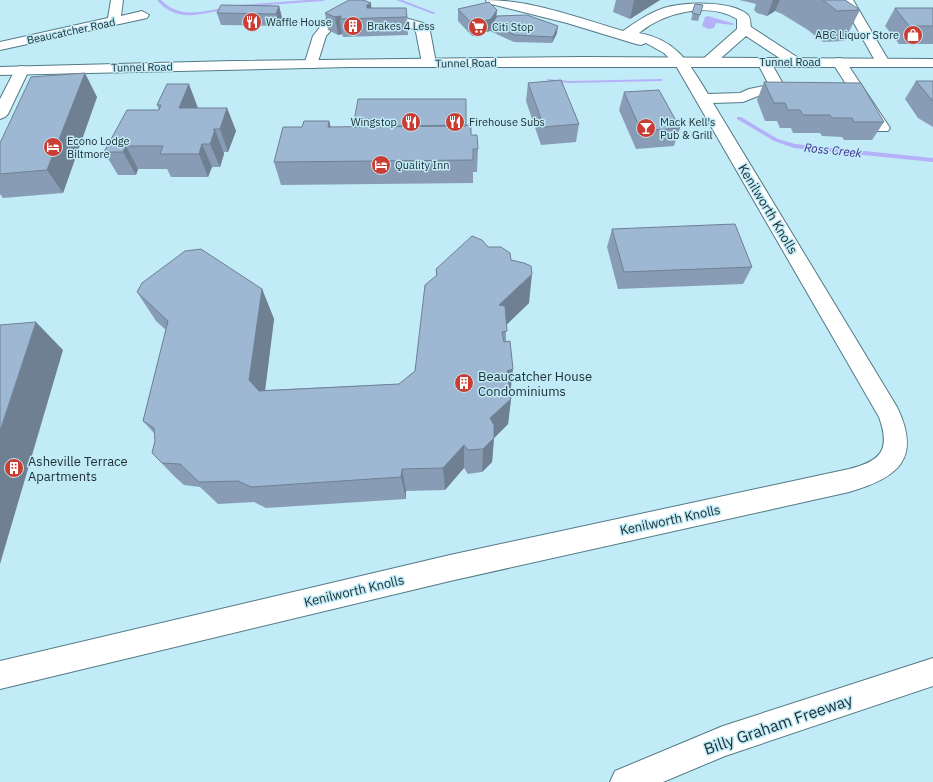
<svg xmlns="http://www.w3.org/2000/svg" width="933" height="782" viewBox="0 0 933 782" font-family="'IBM Plex Sans',sans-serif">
<rect width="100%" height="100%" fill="#c0ebf7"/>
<path fill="#b4b1f8" d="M708 16 735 24 732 25 716 23 714 28 708 29 702 26 705 17Z"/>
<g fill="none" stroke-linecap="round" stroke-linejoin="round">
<path fill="#b4b1f8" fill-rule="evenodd" d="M157 0H161C180 20 204 11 228 7L230 8C225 11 218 11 212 12 190 17 172 18 157 0Z
M306 0H325L323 1 240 7 238 6 240 5Z
M396 0H402L436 13 433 14Z
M547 79 570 81 661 79 663 80 661 81 570 83 549 81 547 80Z
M737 117H741L778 139 795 144 933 158V162L794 148 774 141 737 119Z"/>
<g stroke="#527a85" stroke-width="2">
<path id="minor" d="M111 0H123L121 16 142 11 149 15 147 18 0 50V42L108 18Z
M486 0C532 0 579 18 623 31 636 22 649 13 664 8 683 2 732 0 748 15 751 19 750 23 751 27L800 59 802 62 800 65H790L746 36 713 65H703L701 62 703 59 737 29V19C708 1 663 13 639 33 677 40 689 63 708 94L740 93 749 89 769 85 757 62 759 59H769L783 84 806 85 808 88 806 91 778 92 758 96 743 102 713 103 897 407C922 459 898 478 849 492L450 581 0 689V661L450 555 849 469C881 461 891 450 879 417L675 64 664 53 646 43 641 45 636 44 567 23 487 3Z
M841 0H853L890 63 888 66H878Z
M373 9 423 23 430 31 436 63 434 66H424L422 63 416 32 413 29 372 17 342 18 326 36 316 68H306L304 65 313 36 333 11Z
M839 58 844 59 890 128 888 131H876L832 62 834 59Z
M22 66 27 67 29 70 8 114 5 117 0 119V99L15 70 17 67Z"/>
</g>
<g stroke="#527a85" stroke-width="2">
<path id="major" d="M583 57 933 59V67H350L0 75V67L233 61Z"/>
</g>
<g stroke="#527a85" stroke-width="2">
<path id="highway" d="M933 658V686L725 756 663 782H610L615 771 723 726Z"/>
</g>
<use href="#minor" fill="#fff" fill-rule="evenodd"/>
<use href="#major" fill="#fff" fill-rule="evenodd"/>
<use href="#highway" fill="#fff" fill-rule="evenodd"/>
</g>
<path fill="#889db5" d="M616 0H660L630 19 613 12Z
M739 0H845L860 10 844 41 823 42 808 30 782 14 775 11 767 16 757 13 754 10 756 4 748 2Z
M695 4 703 5 698 21 691 20Z
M279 6 282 18 279 26 221 25 217 13Z
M371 8H406L408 35 343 37 342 34 338 35 328 30 325 13Z
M895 8H933V44H899L885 26Z
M458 9 497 16 557 33 552 43 514 42 490 31 472 36 458 21Z
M916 81H933V127L918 118 905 99Z
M764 82 884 122 872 140H844L842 137 822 136 820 133H793L791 128H780L777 121H765L757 100Z
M528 83 579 124 576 142 541 145 526 101Z
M167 84 198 108H227L236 131 228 152H224V154L220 167H212L208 177H171L167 169H138L136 175H118L104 152 159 110 157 105Z
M624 92 680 128 674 146 636 149 619 110Z
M97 97 63 193 3 198 0 194V143Z
M329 121 331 127 466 126 478 149 477 172H473V183L281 185 274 162 302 127Z
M612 229 752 267 743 284 618 289 607 247Z
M488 247 511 260 529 303 506 325V342L511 399 508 424 494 438 492 462 482 472 468 474 464 468 445 490 406 491V499L266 508 254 502 218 504 200 487 184 485 174 476 152 453 155 441 154 433 143 421 166 330 156 321 137 292 262 289 274 319 265 390 399 384 415 371 436 276V269Z"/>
<path fill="#6f8093" d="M634 0H660L630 19Z
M773 0H780L775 11 767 16Z
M371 3 372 18 367 8V5Z
M279 6 282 18 279 26 276 14Z
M406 8 408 25V35L407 17Z
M497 10 496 22 491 25 490 31 472 36V24Z
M341 16 340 19 342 34 338 35 335 17Z
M558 26 557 33 552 43 553 37Z
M85 73 97 97 63 193 47 170Z
M189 84 198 108H179Z
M227 108 236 131 228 152 220 129Z
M329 121 334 144 328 127Z
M214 129 215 132V130L224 154 220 167 210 144Z
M202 144 212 167 208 177 199 154Z
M126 146 138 169 136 175 123 152Z
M532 274 529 303 497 334 499 305Z
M262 289 274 319 263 407 249 380Z
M36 322 63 350 0 564V431Z
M513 369 510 396 507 371Z
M511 399 508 424 494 438 492 462 482 472 483 449 490 418Z
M464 445V468L445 490 443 468Z
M402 469 406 491V499L401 477Z"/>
<path fill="#9eb7d2" stroke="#6f8093" d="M349 0H363L371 3 367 5V8H406L407 17 340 19 341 16 335 17 325 13Z
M823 0H845L860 10 837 11Z
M489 2 497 10 491 19 472 24 458 9Z
M695 4 703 5 700 15 692 13Z
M221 5 279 6 276 14 217 13Z
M895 8H933V26H909Z
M527 15 558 26 553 37 515 35 491 25 497 16Z
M85 73 47 170 0 174V143L31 77Z
M561 80 579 124 544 127 528 83Z
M916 81H933V101L931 99Z
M764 82 861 83 884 122H854L852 118H832L830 115H803L800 110H788L785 103H774Z
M167 84H189L179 108H227L220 129H214L213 130H215L210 144H202L199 154H160L163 146H126L123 152H104L127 110H159L161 105H157Z
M659 90 680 128 641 131 624 92Z
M358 99H466V126L353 127Z
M304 121H329L328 127 471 125V135H477L478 149H473V160L274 162 283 127H302Z
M735 224 752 267 624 272 612 229Z
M472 236 482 240 488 247H501L510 253 511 260 524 263 531 266 532 274 499 305 505 306 507 331 502 332 504 342 510 341 513 369 507 371 511 399 490 418 494 425V438L483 449 468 450 464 445 443 468 402 469 401 477 251 487 238 481 199 482 180 464 162 463 152 453 155 441 154 428 143 421 168 321 137 292 142 283 185 251 201 249 262 289 249 380 259 391 399 384 415 371 425 285 437 275 436 269Z
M36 322 0 431V325Z"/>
<defs>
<g id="restaurant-disc" transform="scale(1)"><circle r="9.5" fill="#cb3d33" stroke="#c0ebf7"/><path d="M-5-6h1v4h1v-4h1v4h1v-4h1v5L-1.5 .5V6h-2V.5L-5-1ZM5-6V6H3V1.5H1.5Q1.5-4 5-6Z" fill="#fff"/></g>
<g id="building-disc" transform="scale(1)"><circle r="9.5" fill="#cb3d33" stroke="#c0ebf7"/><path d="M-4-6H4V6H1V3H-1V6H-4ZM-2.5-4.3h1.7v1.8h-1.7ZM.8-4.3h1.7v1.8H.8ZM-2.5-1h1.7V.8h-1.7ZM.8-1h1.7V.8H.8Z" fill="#fff"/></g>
<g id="supermarket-disc" transform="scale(1)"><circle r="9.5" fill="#cb3d33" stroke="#c0ebf7"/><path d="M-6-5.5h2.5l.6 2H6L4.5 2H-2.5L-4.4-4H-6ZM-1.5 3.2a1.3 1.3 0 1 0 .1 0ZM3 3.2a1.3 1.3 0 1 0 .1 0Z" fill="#fff"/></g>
<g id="shop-disc" transform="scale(1)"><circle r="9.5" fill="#cb3d33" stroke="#c0ebf7"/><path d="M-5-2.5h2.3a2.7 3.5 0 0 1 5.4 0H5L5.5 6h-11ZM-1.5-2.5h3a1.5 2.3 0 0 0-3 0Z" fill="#fff"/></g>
<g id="bar-disc" transform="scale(1)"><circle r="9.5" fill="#cb3d33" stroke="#c0ebf7"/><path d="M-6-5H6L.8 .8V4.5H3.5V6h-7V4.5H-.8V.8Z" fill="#fff"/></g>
<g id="hotel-disc" transform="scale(1)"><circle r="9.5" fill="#cb3d33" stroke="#c0ebf7"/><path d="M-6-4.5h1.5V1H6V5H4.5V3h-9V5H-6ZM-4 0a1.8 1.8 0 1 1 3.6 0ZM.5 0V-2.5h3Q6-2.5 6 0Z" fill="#fff"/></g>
</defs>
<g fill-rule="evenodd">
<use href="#restaurant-disc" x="252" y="22"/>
<use href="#building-disc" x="353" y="26"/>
<use href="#supermarket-disc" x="478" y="27"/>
<use href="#shop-disc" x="913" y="35"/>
<use href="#restaurant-disc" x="411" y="122"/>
<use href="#restaurant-disc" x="455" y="122"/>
<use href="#bar-disc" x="646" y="128"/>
<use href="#hotel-disc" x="53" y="147"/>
<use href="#hotel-disc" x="381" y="165"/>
<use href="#building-disc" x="464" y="383"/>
<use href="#building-disc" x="14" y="468"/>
</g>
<g text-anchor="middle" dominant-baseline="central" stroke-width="3" stroke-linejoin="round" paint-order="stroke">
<g font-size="11" fill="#203136" stroke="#c0ebf7" text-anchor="start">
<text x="266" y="22">Waffle House</text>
<text x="367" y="26">Brakes 4 Less</text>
<text x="492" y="27">Citi Stop</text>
<text x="899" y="35" text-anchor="end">ABC Liquor Store</text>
<text x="397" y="122" text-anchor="end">Wingstop</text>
<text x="469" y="122">Firehouse Subs</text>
<text x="660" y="122">Mack Kell's<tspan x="660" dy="13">Pub &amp; Grill</tspan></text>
<text x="67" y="141">Econo Lodge<tspan x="67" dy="13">Biltmore</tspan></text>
<text x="395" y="165">Quality Inn</text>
</g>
<g font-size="11" fill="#203136" stroke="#c0ebf7">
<text transform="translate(71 31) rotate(-12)">Beaucatcher Road</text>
<text x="790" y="62">Tunnel Road</text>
<text transform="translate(466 63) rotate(-1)">Tunnel Road</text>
<text transform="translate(142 67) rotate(-1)">Tunnel Road</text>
</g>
<g font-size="12" font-style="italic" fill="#3f2b8e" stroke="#c0ebf7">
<text transform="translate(833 150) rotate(6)">Ross Creek</text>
</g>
<g font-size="13" fill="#203136" stroke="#c0ebf7">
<text transform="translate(768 209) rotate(59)">Kenilworth Knolls</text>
<text transform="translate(670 520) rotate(-12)">Kenilworth Knolls</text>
<text transform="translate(354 591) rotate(-13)">Kenilworth Knolls</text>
</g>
<g font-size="13" fill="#203136" stroke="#c0ebf7" text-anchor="start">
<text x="478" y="376">Beaucatcher House<tspan x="478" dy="15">Condominiums</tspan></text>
<text x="28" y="461">Asheville Terrace<tspan x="28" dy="15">Apartments</tspan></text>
</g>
<g font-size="16" fill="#203136" stroke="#c0ebf7">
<text transform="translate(778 724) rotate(-19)">Billy Graham Freeway</text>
</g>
</g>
</svg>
